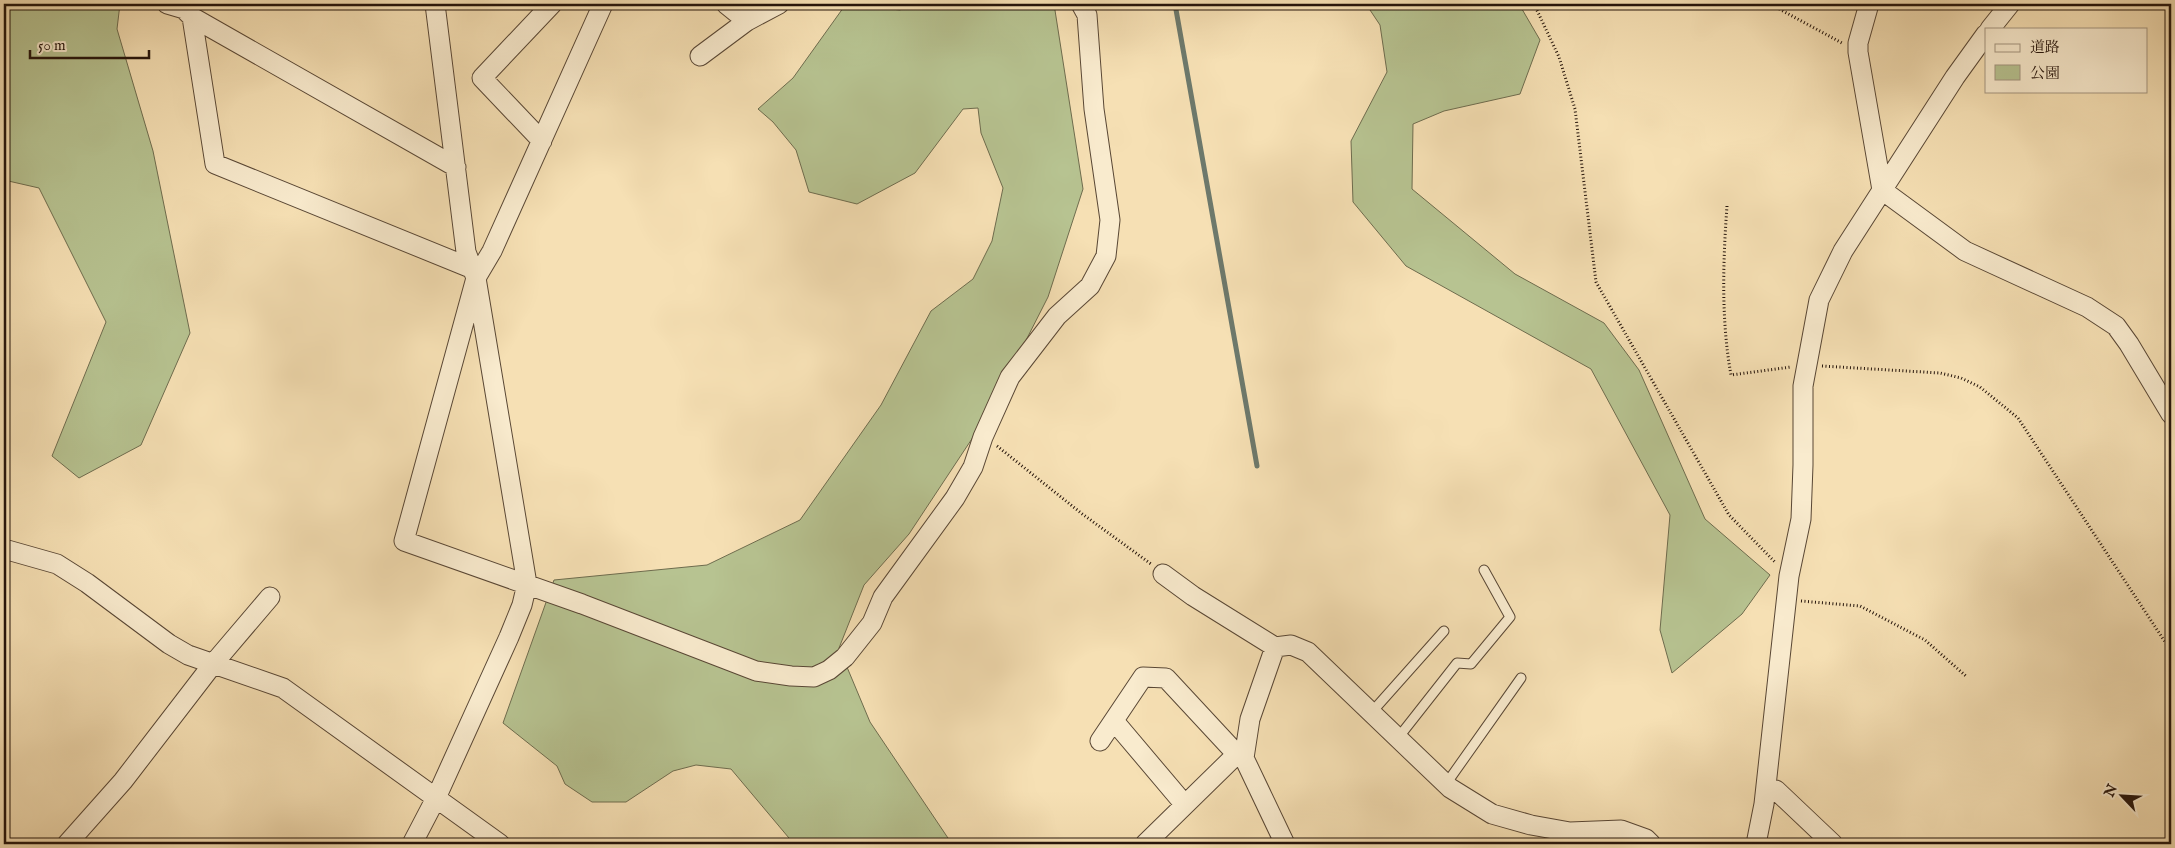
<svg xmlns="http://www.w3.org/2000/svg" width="2175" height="848" viewBox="0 0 2175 848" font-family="'IM FELL English','Noto Serif JP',serif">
<rect width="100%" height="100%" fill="#f6e0b4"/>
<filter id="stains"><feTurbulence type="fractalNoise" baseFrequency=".004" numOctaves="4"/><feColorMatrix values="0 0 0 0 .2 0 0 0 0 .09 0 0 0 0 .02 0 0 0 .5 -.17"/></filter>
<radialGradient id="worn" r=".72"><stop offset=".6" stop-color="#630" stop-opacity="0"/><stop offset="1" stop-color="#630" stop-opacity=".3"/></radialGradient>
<path fill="#b7c391" stroke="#6e6c4e" d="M4 4H120L117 29 153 151 190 333 141 445 79 478 52 456 106 322 39 188 4 180Z
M846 4 900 10 909 4H1054L1083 189 1048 297 989 413 909 534 864 585 839 648 870 722 952 844H794L731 769 696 765 673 771 626 802H592L565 784 557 766 503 723 554 580 707 565 800 520 881 405 931 311 973 279 992 241 1003 188 981 133 978 108 963 109 915 173 857 204 809 192 796 150 773 122 758 109 793 78Z
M1366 4H1519L1540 40 1520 94 1444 111 1413 124 1412 189 1515 274 1604 323 1639 370 1705 519 1770 575 1742 614 1672 673 1660 630 1670 515 1591 369 1406 266 1353 202 1351 141 1387 72 1380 25Z"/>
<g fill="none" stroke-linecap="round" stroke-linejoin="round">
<path stroke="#6d796c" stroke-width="5" d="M1175 4 1257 466"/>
<g stroke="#594735" stroke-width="11">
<path id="service" d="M1371 713 1444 631
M1398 738 1457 663 1471 664 1510 617 1484 570
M1446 784 1521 678"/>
</g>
<g stroke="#594735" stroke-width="21">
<path id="minor" d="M167 4 184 9 192 17 215 164 473 269
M435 4 466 252 476 278 527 584 522 605 509 637 436 798 500 844
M603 4 492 251 476 278 404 541 582 604 756 671 791 676 814 677 829 670 845 657 872 623 883 597 955 498 973 467 983 437 1010 377 1057 316 1090 286 1106 256 1110 220 1094 109 1087 15 1081 4
M726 4 747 21
M1869 4 1858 43V52L1882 190 1965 251 2087 307 2116 326 2129 344 2171 414
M192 17 456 167
M1990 29 2010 4
M700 56 747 21 779 4
M542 141 482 78 552 4
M4 549 57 564 87 583 169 644 188 655 283 688 436 798 412 844
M1163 574 1193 596 1275 647
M1114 721 1185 805
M1100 741 1143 677 1166 678 1231 748 1244 758 1285 844
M1244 758 1250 719 1275 647 1291 645 1308 652 1450 788 1492 814 1531 825 1570 832 1621 830 1646 839 1651 844
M1766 788 1776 790 1833 844
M67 844 123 781 213 664 270 597
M1145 844 1238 753
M1756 844 1764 804 1789 576 1801 519 1803 465V386L1819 300 1843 251 1955 77 1986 34"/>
</g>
<path stroke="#25140b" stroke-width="3" stroke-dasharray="1 2.5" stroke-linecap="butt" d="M1534 4 1559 57 1575 109 1596 282 1729 515 1775 562
M1770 4 1842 43
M1727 206C1723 261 1721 320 1731 375L1791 367
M1822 366 1940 373 1961 378 1980 387 2018 418 2171 651
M997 446 1081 513 1151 564
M1801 601 1860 606 1925 640 1967 677"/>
<use href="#service" stroke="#f9ebce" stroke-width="9"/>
<use href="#minor" stroke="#f9ebce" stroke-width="19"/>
</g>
<rect width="2175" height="848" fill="none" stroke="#f6e0b4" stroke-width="20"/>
<rect x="5" y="5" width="2165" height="838" fill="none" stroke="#25140b" stroke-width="2.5"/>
<rect x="10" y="10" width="2155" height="828" fill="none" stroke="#25140b"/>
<rect x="1985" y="28" width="162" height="65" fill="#f9ebce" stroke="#a49580"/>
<rect x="1995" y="44" width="25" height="8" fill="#f9ebce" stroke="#a49580"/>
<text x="2030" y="52" font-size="15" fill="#25140b">道路</text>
<rect x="1995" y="65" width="25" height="15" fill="#b7c391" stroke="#a49580"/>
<text x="2030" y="78" font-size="15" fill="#25140b">公園</text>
<g transform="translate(2122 796) rotate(295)" stroke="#f9ebce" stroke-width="4" paint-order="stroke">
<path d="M0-4L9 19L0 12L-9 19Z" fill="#25140b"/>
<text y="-8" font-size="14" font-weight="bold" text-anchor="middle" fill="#25140b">N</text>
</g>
<path d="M30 50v8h119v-8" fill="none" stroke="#25140b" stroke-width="2.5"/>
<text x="38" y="50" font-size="15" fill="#25140b" stroke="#f9ebce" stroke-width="4" paint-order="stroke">50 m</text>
<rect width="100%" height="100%" filter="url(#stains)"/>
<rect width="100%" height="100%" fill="url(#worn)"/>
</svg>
